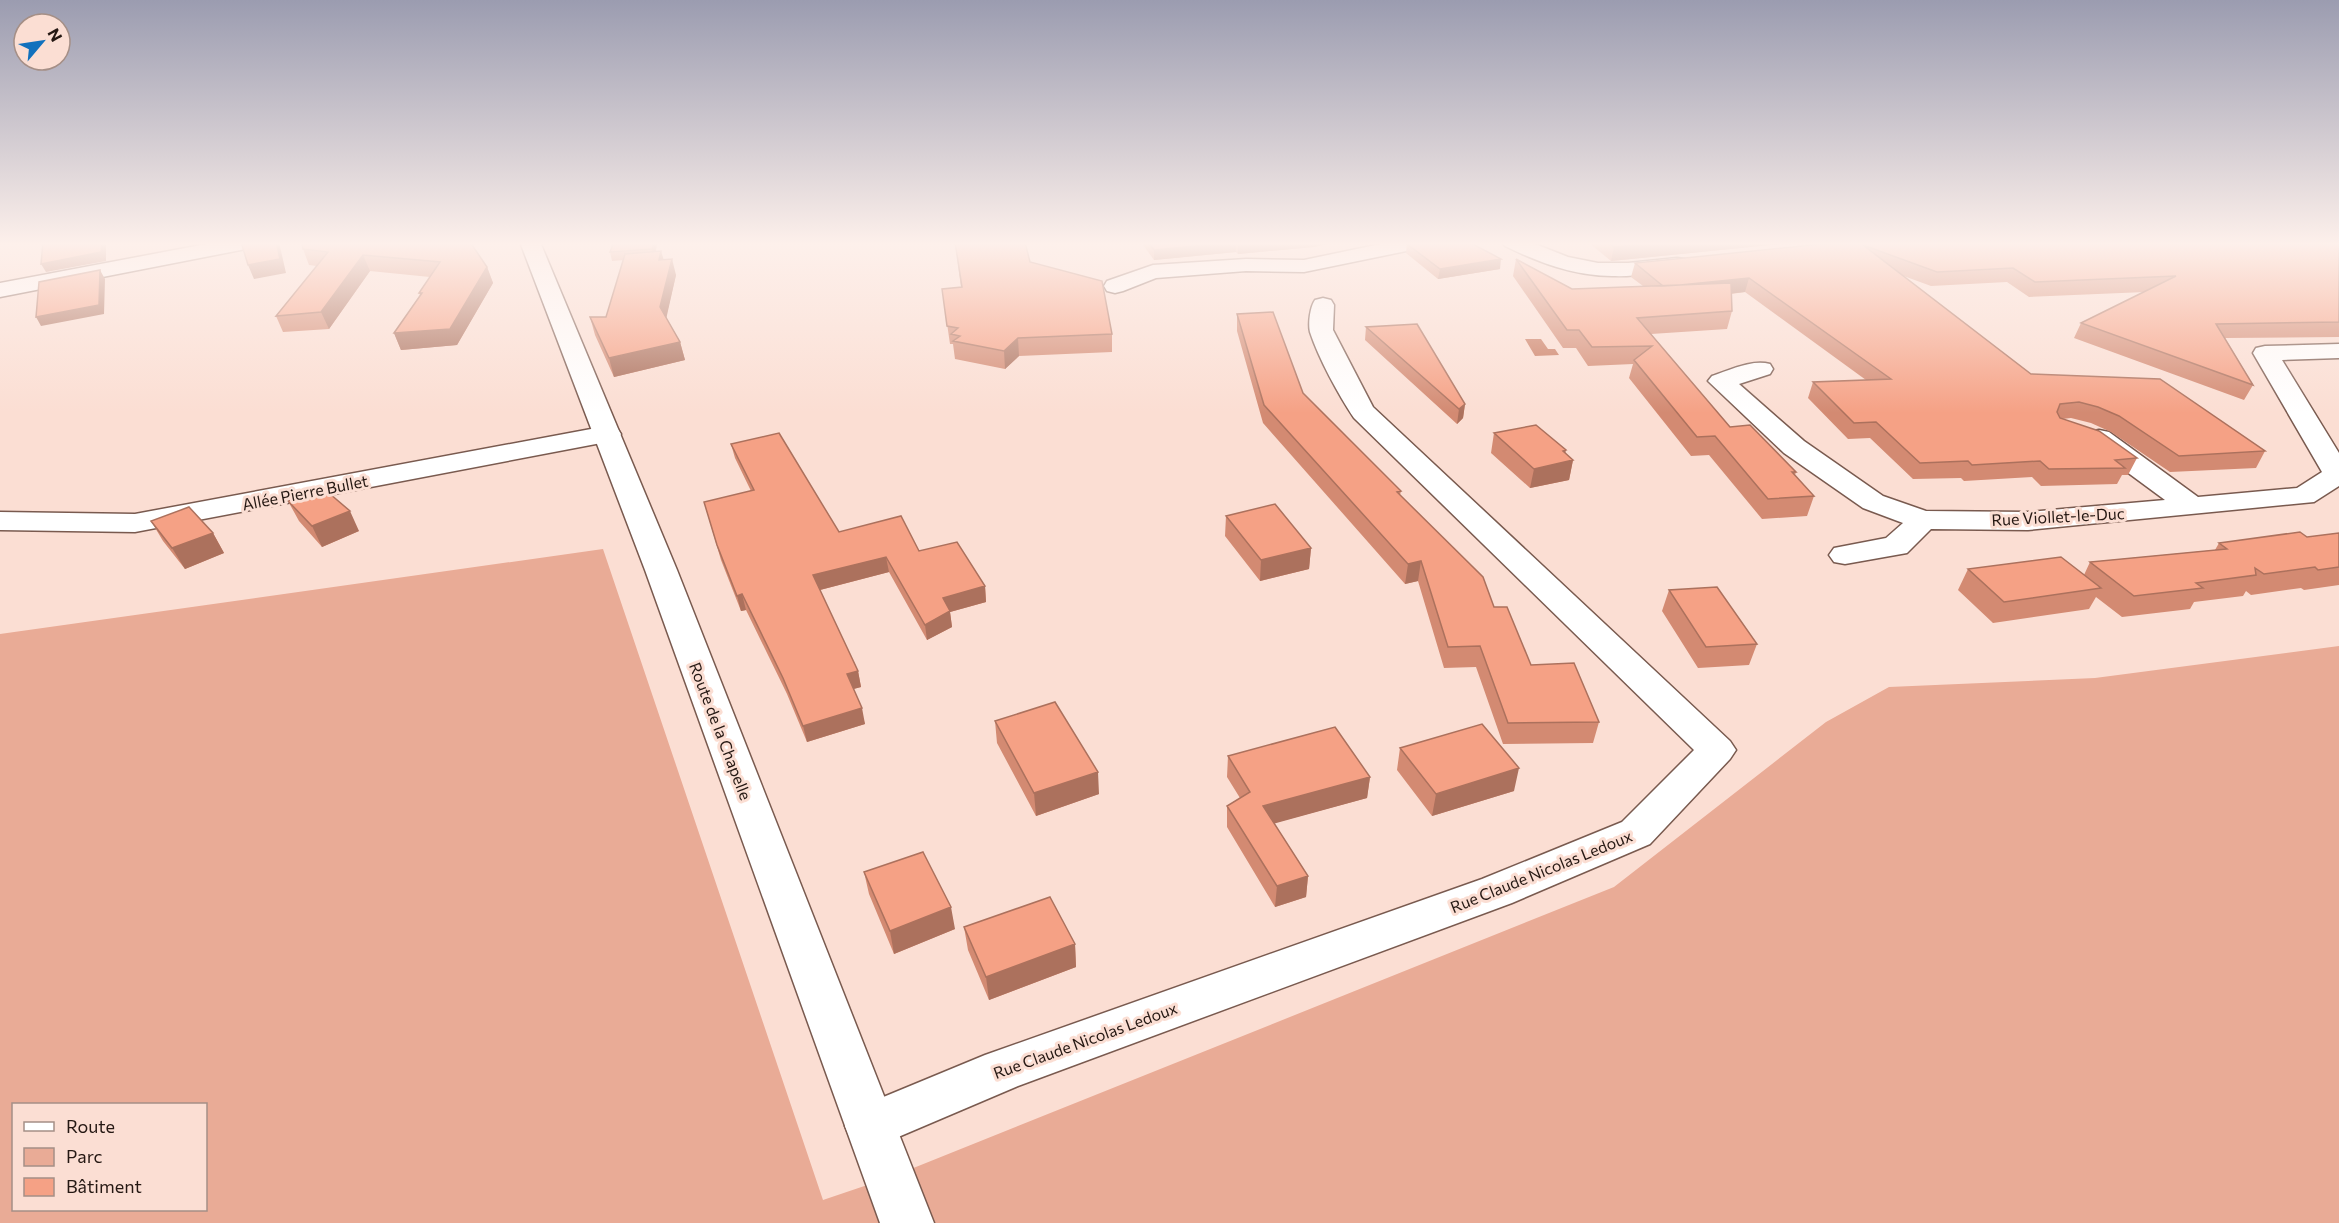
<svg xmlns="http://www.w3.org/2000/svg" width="2339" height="1223" viewBox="0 0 2339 1223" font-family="Commissioner,sans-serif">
<rect width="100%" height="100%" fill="#fbded3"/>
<path fill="#e9ab96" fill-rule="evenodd" d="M603 549 823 1200 891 1177 1614 887 1826 722 1889 687 2095 678 2339 646V1223H0V634ZM14 1104H206V1210H14Z"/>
<path fill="#c7775c" d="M1525 339H1541L1548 349H1555L1559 355 1535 356Z"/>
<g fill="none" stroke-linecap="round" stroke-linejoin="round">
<g stroke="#795a4f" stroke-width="3">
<path id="street" d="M217 242H261L258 246 251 248 0 297V283Z
M1390 242H1431L1428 246 1421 248 1304 272 1246 271 1156 278 1123 291 1115 293 1107 291 1104 286 1107 281 1153 265 1246 259 1304 260Z
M1502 242H1530L1568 257 1598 263H1628L1677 258 1685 259 1688 264 1685 269 1677 270C1655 273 1634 277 1612 276 1574 276 1538 262 1505 246Z
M1323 298 1331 300 1334 305 1333 330 1373 407 1730 741 1736 750 1730 759 1650 844 1512 903 1018 1086 870 1149 852 1142 845 1126 852 1110 985 1055 1482 879 1622 822 1694 750 1354 418C1338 394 1319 359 1310 332 1308 324 1310 307 1315 300Z
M2339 344V358L2282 360 2339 453V486L2314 502 2028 530 1931 529 1907 553 1845 564 1834 562 1829 555 1834 548 1886 538 1903 523 1863 508 1784 453 1708 381 1712 376C1730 370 1752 359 1770 364L1773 369 1770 374 1739 384 1804 441 1883 496 1926 511 2028 512 2165 500 2089 444 2085 438 2089 432 2099 430 2109 432 2198 497 2297 488 2322 472 2253 353 2256 348 2265 346Z
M607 426 617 428 621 434 617 440 135 532 0 530V512L135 514Z"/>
</g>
<g stroke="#795a4f" stroke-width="3">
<path id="secondary" d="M520 242H540L677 570 934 1223H880L645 570Z"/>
</g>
<use href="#street" fill="#fff" fill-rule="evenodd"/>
<use href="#secondary" fill="#fff" fill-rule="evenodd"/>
</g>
<path fill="#d38a72" d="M657 242 656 251 676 275 666 317 680 342 685 360 614 377 595 335 590 317H606L624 260 612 261 610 252Z
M955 242 1030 262 1112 334V352L1019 356 1005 369 955 359 953 344H950L942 289 961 287Z
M1141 242H1335L1314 247 1238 254 1236 252 1154 260Z
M1588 242H1801L1611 261Z
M1842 242H2339V337L2225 338 2253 385 2244 400 2074 338 2081 323 2145 292 2029 297 2007 282 1931 286 1901 275 2031 374 2265 451 2256 468 2170 472 2111 432 2091 423 2071 418 2062 419 2137 458 2128 475H2122L2117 484 2041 486 2032 477 1964 481 1961 478 1913 479 1870 438 1848 439 1808 398 1813 382 1866 380 1745 292 1731 294 1732 311 1727 329 1651 334 1730 427 1796 472 1795 475 1814 496 1807 516 1762 519 1709 455 1691 456 1629 378 1633 364 1588 366 1576 348H1563L1513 276 1516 259 1572 289 1643 286 1631 277 1635 263Z
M1407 244 1500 269 1438 279 1406 253Z
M303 249 487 267 493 283 457 345 401 350 394 333 420 295 419 293 430 277 370 271 329 329 283 332 276 316 317 266 309 265Z
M1237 314 1303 393 1401 491 1400 495 1494 607 1531 665 1599 722 1593 743 1503 744 1476 667 1444 668 1418 581 1405 584 1263 423 1237 331Z
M1366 327 1465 404 1463 418 1457 424 1365 340Z
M1494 433 1565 453 1573 460 1569 480 1530 488 1491 453Z
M731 444 839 532 919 551 985 586 986 602 950 612 952 627 927 640 889 572 820 590 858 671 861 687 853 689 865 724 807 742 787 694 746 610 741 611 721 560 704 502 751 491 735 458Z
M288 501 359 531 322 547 299 521Z
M1226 516 1311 548 1309 569 1260 581 1225 536Z
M151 521 213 533 224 553 185 569 163 541Z
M2339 533V585L2304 590 2301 588 2251 595 2246 591 2243 596 2194 602 2190 609 2122 617 2096 597 2089 609 1993 623 1958 590 1968 569 2084 575 2090 562 2215 550 2219 543 2307 537Z
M1669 590 1757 644 1749 665 1698 668 1662 611Z
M995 721 1099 794 1036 816 997 743Z
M1400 748 1514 791 1432 816 1397 770Z
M1228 756 1370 777 1367 798 1274 823 1308 876 1306 897 1275 907 1227 827V806L1240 798 1227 777Z
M864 872 955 929 894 954 869 894Z
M964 927 1075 944 1076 967 989 1000 968 950Z"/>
<path fill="#ac715d" d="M102 242H106V261L46 272 41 264Z
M276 242H279L286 273 254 279 248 265Z
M654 242H657L655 258 652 249Z
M1236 242V252L1154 260V250Z
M1259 242H1335L1314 247 1238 254V244Z
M1664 242H1801L1611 261 1614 247Z
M661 251 666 267 659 260Z
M363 255 370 271 329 329 321 312Z
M672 259 676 275 665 324 660 307Z
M1501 259 1500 269 1438 279 1440 269Z
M487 267 493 283 457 345 401 350 394 333Z
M100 270 105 279 104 314 41 326 36 317Z
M1749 278 1745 292 1661 301 1665 287Z
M1018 338 1019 356 1005 369 1004 351Z
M680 342 685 360 614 377 609 358Z
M1465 404 1463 418 1457 424 1459 409Z
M1566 450 1563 462 1573 460 1569 480 1530 488 1534 469 1563 451Z
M350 511 359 531 322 547 312 526Z
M213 533 224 553 185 569 172 548Z
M1311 548 1309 569 1260 581 1261 560Z
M886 557 889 572 816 591 813 575Z
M1421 561 1418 581 1405 584 1408 564Z
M985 586 986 602 950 612 952 627 927 640 925 625 943 598Z
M742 594 746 610 741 611 737 596Z
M858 671 861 687 850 690 847 674Z
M862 708 865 724 807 742 803 726Z
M1519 768 1514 791 1432 816 1436 794Z
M1098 772 1099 794 1036 816 1034 793Z
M1370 777 1367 798 1262 827 1263 806Z
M1308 876 1306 897 1275 907 1277 886Z
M951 907 955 929 894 954 890 931Z
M1075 944 1076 967 989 1000 986 977Z"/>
<path fill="#f5a185" stroke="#ac715d" stroke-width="1.5" d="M43 242H102L101 252 41 264Z
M241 242H276L280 259 248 265Z
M302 242H470L487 267 450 329 394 333 422 293H419L440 262 363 255 321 312 276 316 328 252 303 249Z
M614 242H654L652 249 610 252Z
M955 242H1025L1030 262 1102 281 1112 334 1018 338 1004 351 953 341 960 336 951 334 958 328 947 326 942 289 962 287Z
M1148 242H1234L1154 250Z
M1237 242H1259L1238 244Z
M1414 242H1469L1501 259 1440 269 1407 244Z
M1608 242H1664L1614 247Z
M1842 242H2339V322L2216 324 2253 385 2081 323 2176 276 2035 282 2013 268 1937 272 1863 245 2031 374 2160 379 2265 451 2179 456 2119 416 2098 407 2079 402 2060 404 2057 412 2060 418 2099 431 2137 458 2115 460 2125 468 2049 469 2040 461 1972 465 1968 461 1920 463 1876 422 1854 423 1813 382 1891 379 1749 278 1680 285 1663 286 1635 263Z
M661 251 659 260 672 259 660 307 680 342 609 358 590 317H606L625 254Z
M1516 259 1572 289 1731 283 1732 311 1637 318 1730 427 1750 425 1796 472H1792L1814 496 1768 499 1715 436 1697 437 1634 360 1652 346 1592 347 1579 330H1567Z
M100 270 99 305 36 317 39 282Z
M1273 312 1303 393 1401 491 1397 492 1483 577 1494 607H1507L1531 665 1574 663 1599 722 1508 723 1480 646 1448 647 1421 561 1408 564 1264 405 1237 314Z
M1417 324 1465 404 1459 409 1366 327Z
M1536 425 1566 450 1563 451 1573 460 1534 469 1494 433Z
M779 433 839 532 901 516 919 551 957 542 985 586 943 598 950 611 925 625 886 557 813 575 858 671 847 674 862 708 803 726 783 678 742 594 737 596 717 545 704 502 754 490 731 444Z
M323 488 350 511 312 526 288 501Z
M1275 504 1311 548 1261 560 1226 516Z
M189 507 213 533 172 548 151 521Z
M2300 532 2307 537 2339 533V567L2318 570 2315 567 2264 574 2255 568 2256 575 2196 583 2203 588 2134 596 2090 562 2227 549 2219 543Z
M2061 557 2101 588 2004 602 1968 569Z
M1717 587 1757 644 1706 647 1669 590Z
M1055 702 1098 772 1034 793 995 721Z
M1482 724 1519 768 1436 794 1400 748Z
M1335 727 1370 777 1263 806 1308 876 1277 886 1227 806 1250 792 1228 756Z
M923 852 951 907 890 931 864 872Z
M1050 897 1075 944 986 977 964 927Z"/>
<linearGradient id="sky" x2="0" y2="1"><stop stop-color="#9b9cb0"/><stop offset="0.59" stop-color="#fdf0eb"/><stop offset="1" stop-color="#fdf0eb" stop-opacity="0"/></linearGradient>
<rect width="2339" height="413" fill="url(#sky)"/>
<g text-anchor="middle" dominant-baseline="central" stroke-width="6" stroke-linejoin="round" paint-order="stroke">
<g font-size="16" fill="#251813" stroke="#fbded3">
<text transform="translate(305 492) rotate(-11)">Allée Pierre Bullet</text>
<text transform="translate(2058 516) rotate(-3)">Rue Viollet-le-Duc</text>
<text transform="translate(721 731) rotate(69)">Route de la Chapelle</text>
<text transform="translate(1541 871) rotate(-22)">Rue Claude Nicolas Ledoux</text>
<text transform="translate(1085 1040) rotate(-20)">Rue Claude Nicolas Ledoux</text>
</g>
</g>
<rect x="12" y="1103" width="195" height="108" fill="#fbded3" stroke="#a58f86" stroke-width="1.5"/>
<rect x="24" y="1122" width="30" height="9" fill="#ffffff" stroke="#a58f86" stroke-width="1.5"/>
<text x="66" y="1133" font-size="18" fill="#251813">Route</text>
<rect x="24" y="1148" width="30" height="18" fill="#e9ab96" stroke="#a58f86" stroke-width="1.5"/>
<text x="66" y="1163" font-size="18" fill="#251813">Parc</text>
<rect x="24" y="1178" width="30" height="18" fill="#f5a185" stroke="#a58f86" stroke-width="1.5"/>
<text x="66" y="1193" font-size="18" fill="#251813">Bâtiment</text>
<g transform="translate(42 42) rotate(61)"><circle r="28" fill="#fbded3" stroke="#a58f86" stroke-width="1.5"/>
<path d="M0-4.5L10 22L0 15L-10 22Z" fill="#1171bd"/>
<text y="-9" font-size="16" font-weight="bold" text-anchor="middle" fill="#251813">N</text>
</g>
</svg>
